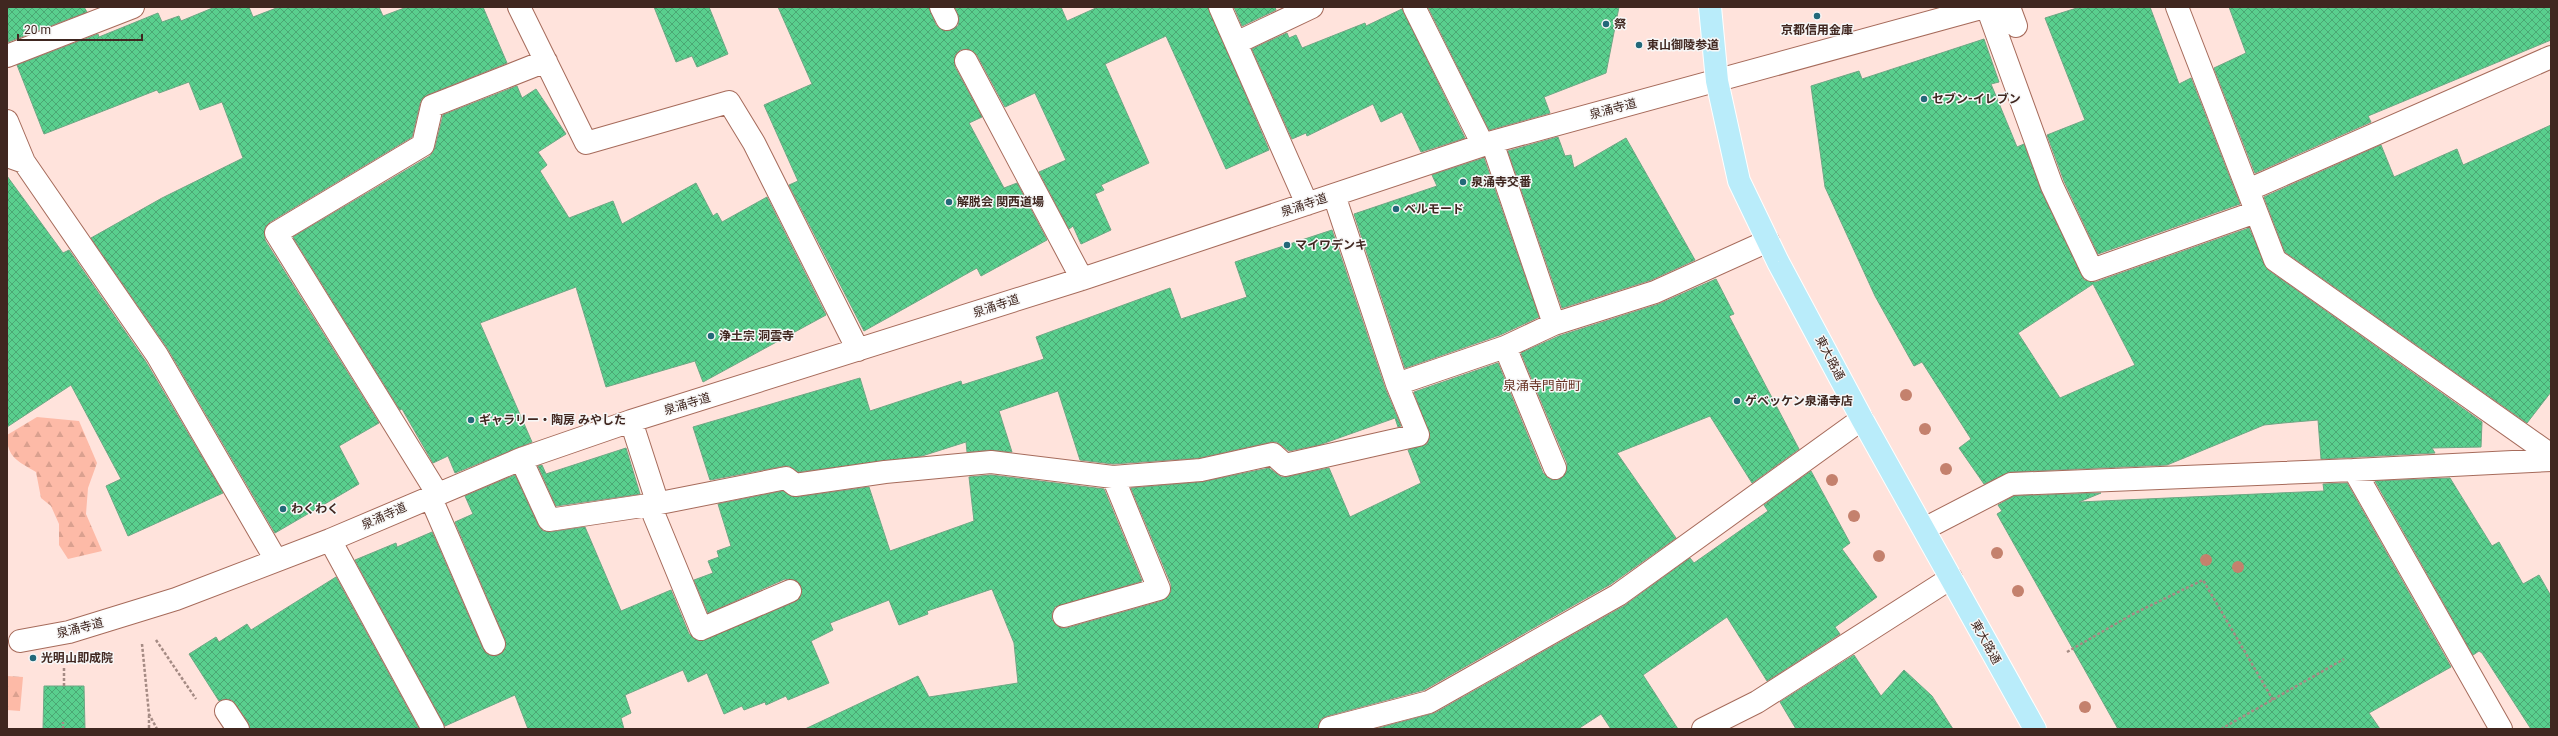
<svg xmlns="http://www.w3.org/2000/svg" width="2558" height="736" viewBox="0 0 2558 736" font-family="Roboto,'Noto Sans JP',sans-serif">
<defs>
<pattern id="forest-firs" width="22" height="20" patternUnits="userSpaceOnUse"><rect width="22" height="20" fill="#fdbaa7"/><path d="M5 1l3.5 6h-7zM16 11l3.5 6h-7z" fill="#daa08f"/></pattern>
<pattern id="building-cross-hatch" width="8" height="8" patternUnits="userSpaceOnUse"><rect width="8" height="8" fill="#59cf8e"/><path d="M0 0l8 8M0 8l8-8" fill="none" stroke="#4ba874"/></pattern>
</defs>
<rect width="100%" height="100%" fill="#ffe3dc"/>
<path fill="url(#forest-firs)" d="M37 417 79 421 97 463 88 488 86 514 102 551 68 559 59 545V524L51 506 41 498 36 472C18 461 7 458 7 435Z
M7 676 23 677 20 711 7 710Z"/>
<path fill="url(#building-cross-hatch)" stroke="#6ea784" fill-rule="evenodd" d="M7 7H84L87 12 8 42Z
M215 7H249L253 17 279 7H379L383 16 407 7H483L507 63 427 95 420 103 412 137 270 222 265 227V240L379 423 339 446 359 484 275 533 168 349 91 238 162 198 243 158 222 102 200 110 189 82 159 93 157 90 44 134 17 65 98 34 99 37 158 13 162 22 179 16 181 21Z
M654 7H709L728 54 697 67 692 56 676 62Z
M778 7H929L936 25 947 31 958 26 959 19 955 7H1061L1067 21 1098 7H1208L1269 150 1226 169 1166 36 1105 64 1149 163 1101 185 1104 190 1095 194 1111 230 1081 244 1073 226 1069 229 1039 172 1066 160 1035 93 1005 107 977 55 967 49 960 50 955 55V67L982 117 969 123 1004 188 1017 183 1047 240 981 276 977 268 864 331 789 185 798 181 764 105 812 84Z
M1234 7H1275L1276 10 1242 26Z
M1428 7H1619L1606 73 1544 97 1550 113 1489 130Z
M2080 7H2150L2179 84 2191 78 2240 204 2098 254 2064 181 2047 135 2085 120 2045 18Z
M2229 7H2551V40L2368 116 2371 122 2255 173 2214 68 2246 53Z
M1402 9 1465 138 1421 152 1402 112 1381 122 1373 104 1307 136 1306 133 1292 139 1252 49 1287 33 1289 38 1296 35 1302 48 1365 23 1366 26Z
M1984 39 1999 82 1991 84 2017 147 2024 144 2041 191 2084 280 2096 282 2249 228 2268 270 2482 422 2481 447 2432 448 2435 453 2321 459 2318 420 2283 423 2264 425 2167 465 2010 472 1984 484 1959 448 1971 439 1922 362 1914 366 1875 296 1825 187 1811 86 1859 71 1862 79ZM2093 284 2135 365 2060 398 2018 333Z
M517 86 522 98 536 89 566 134 538 152 547 165 540 171 569 218 613 201 622 224 696 183 713 216 717 213 722 222 767 197 826 315 703 382 695 361 606 387 576 287 480 323 532 442 455 473 448 456 433 463 402 409 400 410 293 237 430 156 435 148 443 115Z
M2551 125V392L2527 423 2285 252 2264 197 2381 145 2394 177 2457 149 2463 165Z
M1558 137 1565 156 1571 155 1574 168 1626 138 1695 260 1651 280 1562 308 1508 151Z
M1484 158 1539 317 1500 335 1405 368 1354 214 1437 186 1432 175Z
M7 176 63 253 69 250 146 362 223 493 128 536 106 486 121 479 71 385 7 427Z
M1332 230 1385 388 1401 426 1398 427 1395 418 1319 445 1289 451 1277 442H1271L1199 458 1113 464 1080 460 1058 391 999 411 1012 452 990 450 967 452 966 442 922 456 798 472 789 466H784L710 480 693 427 860 378 870 411 961 381 962 385 1044 359 1036 337 1170 288 1181 319 1247 297 1235 262Z
M1716 279 1734 314 1729 316 1799 449 1752 483 1710 416 1617 453 1676 538 1611 584 1424 690 1327 716 1321 719 1318 729H805L918 676 929 697 1018 683 1014 643 992 589 927 611 928 614 899 625 889 600 830 623 833 630 811 641 829 683 788 700 786 696 766 705 765 702 744 710 742 706 724 714 707 673 688 682 683 670 625 695 631 713 621 718 624 729H528L515 695 445 726 355 560 396 543 397 547 432 532 483 649 492 656 499 655 506 646 505 639 455 522 473 514 465 496 515 475 538 525 543 531 551 532 585 527 621 611 671 590 689 634 700 641 795 602 802 592 797 581 785 579 708 613 694 580 713 573 708 561 719 557 717 551 731 546 718 504 783 491 797 497 869 487 890 551 974 521 969 477 991 475 1104 489 1142 581 1055 607 1052 613V620L1061 628H1067L1162 601 1171 592V584L1131 488 1202 482 1269 468 1281 477H1287L1329 468 1350 517 1421 483 1408 450 1427 444 1430 437 1414 392 1498 363 1543 473 1553 480 1560 479 1567 470V463L1521 353 1559 336 1659 304Z
M626 448 640 494 556 506 538 466 542 465 546 474Z
M1811 471 1850 543 1842 549 1877 597 1835 627 1840 634 1767 681 1727 617 1643 675 1678 729H1611L1601 714 1578 729H1375L1435 713 1624 606 1690 558 1694 563 1768 511 1764 505Z
M2450 478 2492 546 2499 542 2523 584 2539 575 2551 596V729H2531L2482 653 2479 651 2473 655 2375 481Z
M2347 483 2451 667 2369 713 2380 729H2118L1997 514 2002 511 1998 505 2014 496 2101 493 2079 502 2324 491 2323 484Z
M336 577 419 729H250L248 722 232 700 225 699 219 701 189 654 216 637 219 642 247 624 251 630Z
M1854 655 1881 696 1904 670 1932 696 1953 729H1796L1780 702Z
M44 686H84L85 729H43Z"/>
<g fill="none" stroke-linecap="round" stroke-linejoin="round">
<g stroke="#a66b5b" stroke-width="24">
<path id="minor" d="M519 7 586 143 729 102 754 143 858 350
M941 7 947 19
M1220 7 1307 204
M1414 7 1483 145
M1987 7 2052 186 2092 270 2256 212
M2009 7 2016 26
M2177 7 2275 260 2551 455
M1236 43 1312 7
M7 56 133 7
M966 61 1082 279
M7 121 24 162
M1492 142 1554 324
M7 156 24 162 157 355 276 560
M2248 190 2551 57
M1505 347 1555 468
M1397 384 1505 347 1554 324 1655 292 1768 241
M631 421 655 495 654 515 701 629 790 591
M521 459 549 520 655 504 786 478 795 485 885 472 991 462 1113 477 1201 470 1273 454 1285 465 1418 435 1397 384 1334 195
M2354 470 2551 460
M437 493 276 233 423 145 432 106 546 61
M430 496 494 644
M1924 529 2011 484 2354 470 2501 729
M330 540 433 729
M1064 616 1159 589 1113 477
M20 641 69 632 176 599 330 540 521 459 631 421 1082 279 1492 142 1985 7
M226 711 238 729
M1330 728 1429 702 1618 595 1862 419
M1703 729 1757 702 1951 578"/>
</g>
<g stroke="#fff" stroke-width="24">
<path id="major" d="M1710 7 1717 81 1739 181 1778 262 1862 419 2035 729"/>
</g>
<path stroke="#a58b84" stroke-width="2.5" stroke-dasharray="3 2" stroke-linecap="butt" d="M156 640 196 699
M142 644 149 714 157 729
M2067 652 2131 615 2203 580 2273 700
M64 686V667
M149 715V729
M63 729V722
M2221 729 2344 659"/>
<use href="#minor" stroke="#fff" stroke-width="22"/>
<use href="#major" stroke="#b9ecfa" stroke-width="22"/>
</g>
<g fill="#c4816d">
<circle cx="1906" cy="395" r="6"/>
<circle cx="1925" cy="429" r="6"/>
<circle cx="1946" cy="469" r="6"/>
<circle cx="1832" cy="480" r="6"/>
<circle cx="1854" cy="516" r="6"/>
<circle cx="1997" cy="553" r="6"/>
<circle cx="1879" cy="556" r="6"/>
<circle cx="2206" cy="560" r="6"/>
<circle cx="2238" cy="567" r="6"/>
<circle cx="2018" cy="591" r="6"/>
<circle cx="2085" cy="707" r="6"/>
</g>
<g fill="#236879" stroke="#f7f7f7" stroke-width="1.5">
<circle cx="1817" cy="16" r="4"/>
<circle cx="1606" cy="24" r="4"/>
<circle cx="1639" cy="45" r="4"/>
<circle cx="1924" cy="99" r="4"/>
<circle cx="1463" cy="182" r="4"/>
<circle cx="949" cy="202" r="4"/>
<circle cx="1396" cy="209" r="4"/>
<circle cx="1287" cy="245" r="4"/>
<circle cx="711" cy="336" r="4"/>
<circle cx="1737" cy="401" r="4"/>
<circle cx="471" cy="420" r="4"/>
<circle cx="283" cy="509" r="4"/>
<circle cx="33" cy="658" r="4"/>
</g>
<g text-anchor="middle" dominant-baseline="central" stroke-width="3" stroke-linejoin="round" paint-order="stroke">
<g font-size="12" font-weight="bold" fill="#402720" stroke="#f7f7f7" text-anchor="start">
<text x="1614" y="24">祭</text>
<text x="1817" y="30" text-anchor="middle">京都信用金庫</text>
<text x="1647" y="45">東山御陵参道</text>
<text x="1932" y="99">セブン-イレブン</text>
<text x="1471" y="182">泉涌寺交番</text>
<text x="957" y="202">解脱会 関西道場</text>
<text x="1404" y="209">ベルモード</text>
<text x="1295" y="245">マイワデンキ</text>
<text x="719" y="336">浄土宗 洞雲寺</text>
<text x="1745" y="401">ゲベッケン泉涌寺店</text>
<text x="479" y="420">ギャラリー・陶房 みやした</text>
<text x="291" y="509">わくわく</text>
<text x="41" y="658">光明山即成院</text>
</g>
<g font-size="12" fill="#402720" stroke="#f7f7f7">
<text transform="translate(1613 109) rotate(-15)">泉涌寺道</text>
<text transform="translate(1304 205) rotate(-19)">泉涌寺道</text>
<text transform="translate(996 306) rotate(-18)">泉涌寺道</text>
<text transform="translate(1830 358) rotate(62)">東大路通</text>
<text transform="translate(687 404) rotate(-17)">泉涌寺道</text>
<text transform="translate(384 516) rotate(-24)">泉涌寺道</text>
<text transform="translate(80 628) rotate(-14)">泉涌寺道</text>
<text transform="translate(1986 642) rotate(61)">東大路通</text>
</g>
<g font-size="13" fill="#673223" stroke="#f7f7f7">
<text x="1542" y="385">泉涌寺門前町</text>
</g>
</g>
<rect width="2558" height="736" fill="none" stroke="#402720" stroke-width="16"/>
<path d="M18 34v6h124v-6" fill="none" stroke="#402720" stroke-width="2"/>
<text x="24" y="34" font-size="12" fill="#402720" stroke="#f7f7f7" stroke-width="3" paint-order="stroke">20 m</text>
</svg>
